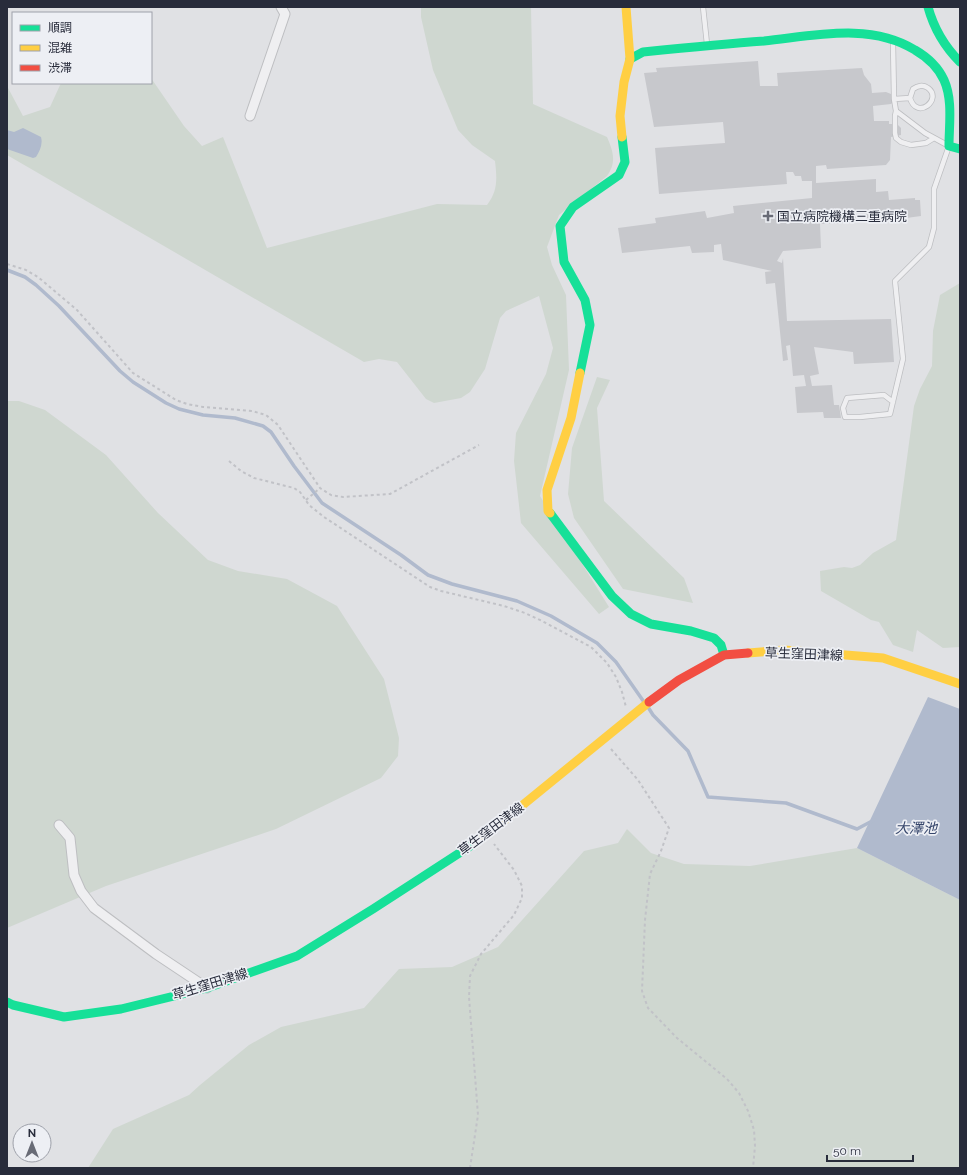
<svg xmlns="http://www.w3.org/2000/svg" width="967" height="1175" viewBox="0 0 967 1175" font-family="Raleway,'Noto Sans JP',sans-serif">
<rect width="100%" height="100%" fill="#e0e1e4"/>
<path fill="#cfd7d0" d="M421 7H531L533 104 607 137C613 151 617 162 607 176L559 215 547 247 552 265 566 295 569 370 540 496 609 607 599 614 521 523 514 461 516 433 546 374 553 348 539 296 506 311 500 318 485 369 470 392 461 398 434 403 426 399 397 362 379 359 364 362 7 155V86L23 116 50 107 61 83H151V78L184 126 202 146 223 137 267 248 437 204 487 205C498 191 497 179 495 161L472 145 458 130 433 70 421 17Z
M960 283V647L943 648 917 630 913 652 893 645 879 622 871 620 821 591 820 571 844 567 852 568 860 565 873 553 896 540 914 406 920 389 932 366 933 331 940 295Z
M597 377 610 380 597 408 604 501 684 578 693 603 623 589 574 518 568 494 572 448Z
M7 401H19L45 410 106 455 158 513 208 560 238 571 287 579 337 606 384 679 399 738 398 756 381 778 276 829 106 886 7 928Z
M627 829 651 853 684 864 750 866 857 848 960 900V1168H88L113 1129 189 1095 200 1085 249 1045 281 1027 364 1008 399 969 452 967 498 947 584 851 618 843Z"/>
<path fill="#b0bacd" d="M23 128 41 137C43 144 40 151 36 157L33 158 7 149V130L14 132Z
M928 697 960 709V900L857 848Z"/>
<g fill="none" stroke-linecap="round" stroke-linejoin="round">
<path stroke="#b0bacd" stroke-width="3.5" d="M7 270 25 277 36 285 59 306 120 371 133 382 166 403 179 409 203 415 235 418 263 426 271 432 294 466 322 503 401 555 428 575 452 584 517 601 551 616 597 643 616 662 644 702
M648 707 653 715 688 751 708 797 786 803 857 829 874 820"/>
</g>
<path fill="#c7c8cc" d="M758 61 760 86H778L777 73 862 68 864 75 871 84 872 93 886 92 891 94 892 97 893 102 891 104 873 106 874 121H889V124H897L901 128V135L891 137 890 160 886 165 827 169 826 165 816 166V183L876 179V192L888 191 889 200 915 198V200H920L921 216 884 221 820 224 821 248 783 251 777 261 782 263 783 258 787 321 891 319 894 362 854 364 853 352 814 347 819 374 810 376 812 386 832 385 834 405H839L841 418H824L823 412 797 413 795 387 806 386 804 375 793 376 790 345 786 346 788 360 783 361 775 283 766 284 765 272 772 271 723 260 721 244 714 245V252L692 253 690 246 622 253 618 228 656 223 655 218 705 211 707 218 734 213 733 206 812 198V181H802L801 176H795L793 172H786L787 184 659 194 655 148 725 143 723 122 654 127 644 73 657 72 656 68Z"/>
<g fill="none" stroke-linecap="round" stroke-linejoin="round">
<g stroke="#bdbec1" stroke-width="6">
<path id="lane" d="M703 7 707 44
M894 99 910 98 913 89C917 86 923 84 928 88 943 99 917 121 910 98
M896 111 895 116V133L896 138 901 142 911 145 926 143 934 138
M893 402 884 395 847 398 843 408 845 417H860L890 414 903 359 895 281 929 247 934 228V189L949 146 925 133 896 111 894 99 893 42"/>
</g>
<g stroke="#bdbec1" stroke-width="11">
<path id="street" d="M250 116 285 14 281 7
M59 825 70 838 74 875 81 891 94 908 156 954 207 988"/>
</g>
<path stroke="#c1c2c7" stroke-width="2" stroke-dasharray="3 3" stroke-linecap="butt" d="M7 264 26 270 38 277 77 310 133 373 176 400 187 404 203 407 252 411 266 415 278 425 320 488 331 495 343 497 390 494 479 445
M229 461 241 471 254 478 294 488 300 492 309 505 324 517 430 587 441 591 504 606 525 613 542 621 591 647 607 663 616 677 622 692 626 707
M306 500 320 488
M611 749 638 780 669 828 661 851 650 874 645 920 642 991 648 1008 677 1038 727 1079 739 1093 748 1111 754 1130 755 1146 753 1168
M470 1168 478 1115 469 997 470 976 481 954 514 915 522 898V886L514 870 494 844"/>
<use href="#lane" stroke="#efeff1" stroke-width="4.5"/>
<use href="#street" stroke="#efeff1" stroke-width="9"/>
<path stroke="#16e098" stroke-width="9" d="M928 7C934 29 944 46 960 62
M630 59 643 52C683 48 723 44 764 41 813 36 870 22 915 50 927 57 938 67 944 80 953 100 949 125 949 146L960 149
M580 373 590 325 585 300 564 262 560 226 573 207 619 175 625 162 622 137
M550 513 612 596 631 614 651 624 691 631 714 638 721 645 724 655
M7 1002 13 1005 64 1017 121 1009 207 988 297 956 373 909 481 839"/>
<path stroke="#ffcf43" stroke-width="9" d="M622 137 620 116 624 82 630 59 626 7
M550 513 548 511 547 490 571 418 580 373
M748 653 784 650 883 658 960 684
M481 839 649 702"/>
<path stroke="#f24e42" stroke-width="9" d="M649 702 679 680 724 655 748 653"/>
</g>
<path fill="#686b76" stroke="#edeff4" stroke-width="1.5" d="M766 210h4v4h4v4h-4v4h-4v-4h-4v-4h4z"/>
<g text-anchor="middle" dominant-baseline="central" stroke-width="3.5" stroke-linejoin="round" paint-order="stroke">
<g font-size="13" fill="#282c3b" stroke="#edeff4" text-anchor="start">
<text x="777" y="216">国立病院機構三重病院</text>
</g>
<g font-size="13" fill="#282c3b" stroke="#edeff4">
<text transform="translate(804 654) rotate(2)">草生窪田津線</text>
<text transform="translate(491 829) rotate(-37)">草生窪田津線</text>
<text transform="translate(210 984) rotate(-17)">草生窪田津線</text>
</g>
<g font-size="14" font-style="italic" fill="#36466b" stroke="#edeff4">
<text x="916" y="828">大澤池</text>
</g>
</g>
<rect width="967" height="1175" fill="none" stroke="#282c3b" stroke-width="16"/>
<rect x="12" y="12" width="140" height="72" fill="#edeff4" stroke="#9ea1aa"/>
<rect x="20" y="25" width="20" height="6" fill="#16e098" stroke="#9ea1aa"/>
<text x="48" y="32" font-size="12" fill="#282c3b">順調</text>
<rect x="20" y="45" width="20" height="6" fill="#ffcf43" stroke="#9ea1aa"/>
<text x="48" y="52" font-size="12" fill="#282c3b">混雑</text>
<rect x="20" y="65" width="20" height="6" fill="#f24e42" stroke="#9ea1aa"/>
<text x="48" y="72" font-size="12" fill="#282c3b">渋滞</text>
<g transform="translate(32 1143)"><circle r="19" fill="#edeff4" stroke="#9ea1aa"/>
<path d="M0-3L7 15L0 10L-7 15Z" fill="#686b76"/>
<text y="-6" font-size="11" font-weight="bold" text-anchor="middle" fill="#282c3b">N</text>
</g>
<path d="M827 1155v6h86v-6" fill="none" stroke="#282c3b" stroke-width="2"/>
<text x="833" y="1155" font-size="12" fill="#282c3b" stroke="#edeff4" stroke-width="3" paint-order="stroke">50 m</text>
</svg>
